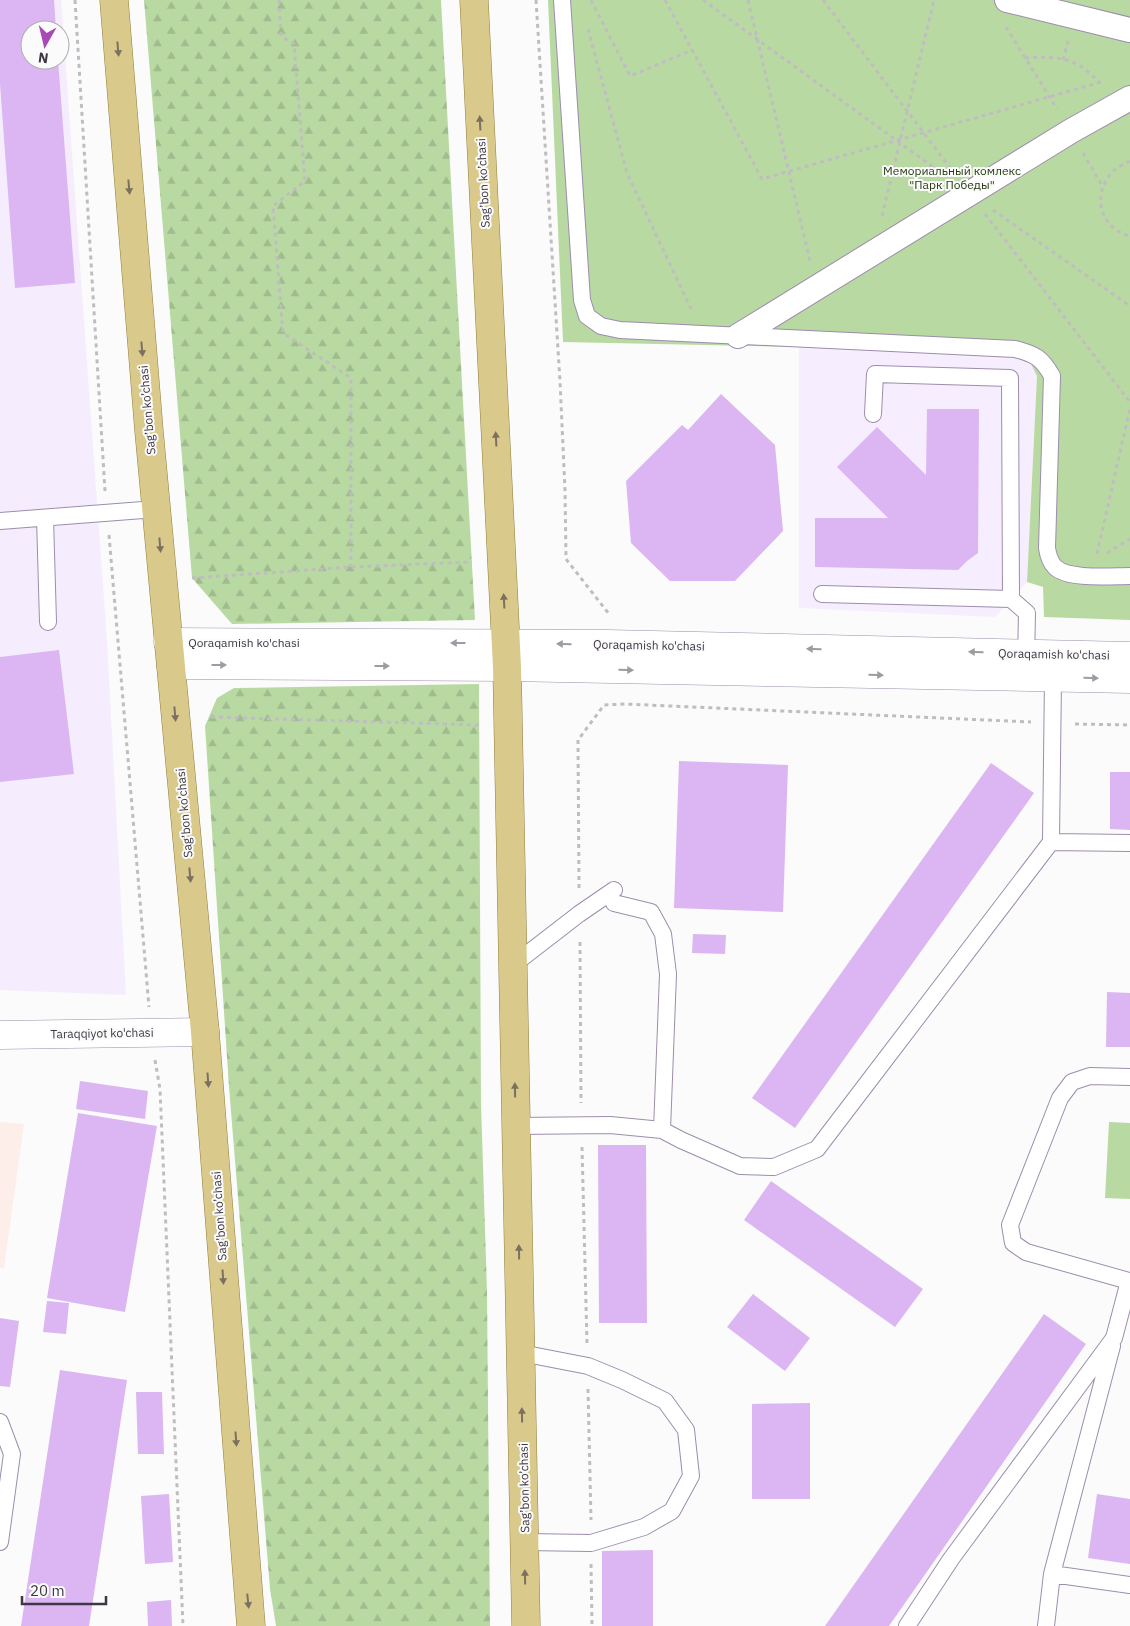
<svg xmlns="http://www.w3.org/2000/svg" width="1130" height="1626" viewBox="0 0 1130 1626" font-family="'IBM Plex Sans',sans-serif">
<defs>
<pattern id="forest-firs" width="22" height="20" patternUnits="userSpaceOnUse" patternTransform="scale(1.25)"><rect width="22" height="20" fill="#b9d9a3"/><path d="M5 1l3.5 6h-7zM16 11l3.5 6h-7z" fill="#a0bb8e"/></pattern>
</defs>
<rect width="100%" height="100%" fill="#fbfbfb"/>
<path fill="#f5edfd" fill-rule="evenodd" d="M0 0H61L107 641 126 995 0 990ZM30 30H60V60H30Z"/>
<path fill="#fdeeea" d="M0 1122 24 1124 4 1268H0Z"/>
<path fill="#f6eefe" d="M799 347 1013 357 1031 364 1037 376 1027 582 995 617 799 608Z"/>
<path fill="url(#forest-firs)" d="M144 0H441L475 620 232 624 192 578Z
M479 684 481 1103 487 1292 490 1626H276L270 1589 229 1087 205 726 217 698 234 688Z"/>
<path fill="#b9d9a3" d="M548 0H1130V620L1044 617 1043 587 1027 582 1037 376 1031 364 1013 357 799 347 563 342Z
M1109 1122 1130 1123V1199L1105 1198Z"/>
<path fill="#dbb6f3" d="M0 0H54L56 30H30V60H58L75 283 15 288 0 84Z
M721 394 775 445 783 531 735 581H670L631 543 626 481 682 425 688 430Z
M927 409H979L978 553 967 561 958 570 815 567V518H888L837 467 877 427 926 475Z
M59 650 74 774 0 782V657Z
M679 761 788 765 783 912 674 908Z
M991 763 1034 793 795 1128 752 1098Z
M1110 772H1130V830L1110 829Z
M693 934 726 935 725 954 692 953Z
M1107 992 1130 993V1047H1106Z
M80 1081 148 1091 145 1119 76 1109Z
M78 1113 157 1126 125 1312 47 1298Z
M598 1145H646L647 1323H599Z
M771 1181 923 1289 895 1327 744 1220Z
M753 1294 810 1338 785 1371 727 1327Z
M47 1301 69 1303 66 1334 43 1332Z
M1044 1314 1086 1344 889 1626H825Z
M0 1318 19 1321 10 1387 0 1386Z
M60 1370 127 1380 89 1626H21Z
M136 1392H162L164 1454H138Z
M810 1403V1499H752V1404Z
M169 1494 173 1562 145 1564 141 1496Z
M1097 1494 1130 1499V1564L1088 1558Z
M653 1550V1626H602V1551Z
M171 1600 172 1626H148L147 1602Z"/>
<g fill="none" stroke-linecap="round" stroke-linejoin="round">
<g stroke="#9d8dac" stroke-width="18">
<path id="service" d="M562 0 582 300 587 316 601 326 620 330 1015 349C1035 354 1042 358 1052 376L1047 548C1048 555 1050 562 1055 567 1068 580 1111 576 1130 576
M873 414 875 374 1010 378 1011 599
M45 518 48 622
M0 521 156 509
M822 594 1011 599 1027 613 1026 660
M1051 842 1053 678
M614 903 651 912 663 934 668 974 662 1130
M513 965 579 914 614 890
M516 1126 610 1125 662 1130 681 1140 740 1166 774 1167 817 1149 1051 842 1130 843
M521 1353 588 1366 622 1380 665 1401 686 1430 691 1476 672 1511 644 1527 591 1543 525 1542
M0 1422 12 1454 0 1542
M1052 1574 1130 1585
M907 1626 951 1559 1114 1338 1129 1281 1026 1252 1013 1243 1010 1225 1060 1098 1072 1082 1090 1076 1130 1077
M1046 1626 1052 1574 1112 1346"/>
</g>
<g stroke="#9d8dac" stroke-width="26">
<path id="pedestrian" d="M1007 0 1130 30
M738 336 1071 131 1130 98"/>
</g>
<g stroke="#9d8dac" stroke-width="29">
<path id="minor" d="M0 1035 205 1032"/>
</g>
<g stroke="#9d8dac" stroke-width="29">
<path id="secondary" d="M168 642 608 644 1130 656
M171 665 507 667 1130 679"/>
</g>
<g stroke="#927e3f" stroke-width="29">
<path id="primary" d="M114 0 149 431 205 1032 251 1626
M474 0 507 667 526 1626"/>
</g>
<path stroke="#c0bdc1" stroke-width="3" stroke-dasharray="4 4" stroke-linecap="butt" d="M75 0 105 491
M279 0 281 36 294 44 305 181 273 206 283 333 351 378V567
M536 0 560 381 565 490 566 559 609 614H611
M591 0 630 76 692 50
M665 0 762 179 1101 82
M703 0 947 177
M748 0 810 261
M823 0 954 173
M1006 27 1057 109
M588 29 627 173 692 311
M1025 58C1059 56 1076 57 1100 83
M1063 60 1068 41
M1083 153 1103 187
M1130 161C1125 164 1117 167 1113 171 1110 173 1108 178 1106 181 1093 204 1105 230 1130 236
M993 210 1130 306
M985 214 1130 402
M882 216 934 0
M109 535 149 1007
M1107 553 1130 539
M1097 554 1130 408
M192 578 351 567 472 562
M211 717 479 725
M1075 724 1130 725
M579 888 578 740 604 705 625 704 1031 722
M580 942 581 1103
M155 1060 160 1089 183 1626
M582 1147 587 1343
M588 1389 591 1520
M591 1564 592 1626"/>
<use href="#service" stroke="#fff" stroke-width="16"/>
<use href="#pedestrian" stroke="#fff" stroke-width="24"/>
<use href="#minor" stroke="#fff" stroke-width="28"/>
<use href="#secondary" stroke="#fff" stroke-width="28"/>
<use href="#primary" stroke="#d9c98a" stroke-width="28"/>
</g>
<defs><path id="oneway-solid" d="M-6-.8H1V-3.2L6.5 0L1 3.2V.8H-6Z" transform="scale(1.25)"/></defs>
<g fill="#7c7160">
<use href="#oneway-solid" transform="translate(118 49) rotate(85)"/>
<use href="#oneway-solid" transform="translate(480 123) rotate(-93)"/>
<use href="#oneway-solid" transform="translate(129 187) rotate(85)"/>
<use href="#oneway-solid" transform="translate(142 349) rotate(85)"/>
<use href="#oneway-solid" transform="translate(496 439) rotate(-93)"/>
<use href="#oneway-solid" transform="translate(160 545) rotate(85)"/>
<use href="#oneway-solid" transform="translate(504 601) rotate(-93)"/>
<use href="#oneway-solid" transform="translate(175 714) rotate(85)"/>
<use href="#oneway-solid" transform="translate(190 875) rotate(85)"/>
<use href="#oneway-solid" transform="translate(208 1080) rotate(86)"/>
<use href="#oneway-solid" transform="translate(515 1090) rotate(-91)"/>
<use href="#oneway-solid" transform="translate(519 1252) rotate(-91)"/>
<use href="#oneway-solid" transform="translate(223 1277) rotate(86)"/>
<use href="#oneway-solid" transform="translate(522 1415) rotate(-91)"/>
<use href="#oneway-solid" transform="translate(236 1439) rotate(86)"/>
<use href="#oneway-solid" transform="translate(525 1577) rotate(-91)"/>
<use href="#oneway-solid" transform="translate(248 1601) rotate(84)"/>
</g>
<g fill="#9e9ba2">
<use href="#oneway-solid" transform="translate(458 643) rotate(-180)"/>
<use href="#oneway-solid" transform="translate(564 644) rotate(-179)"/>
<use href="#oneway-solid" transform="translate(814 649) rotate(-179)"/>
<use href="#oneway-solid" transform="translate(976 652) rotate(-179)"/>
<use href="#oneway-solid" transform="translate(219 665)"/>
<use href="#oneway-solid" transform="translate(382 666)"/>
<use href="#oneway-solid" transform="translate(626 670) rotate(1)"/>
<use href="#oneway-solid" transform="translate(876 675) rotate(1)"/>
<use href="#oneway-solid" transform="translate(1091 678) rotate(1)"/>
</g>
<g text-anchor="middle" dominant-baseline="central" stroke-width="4" stroke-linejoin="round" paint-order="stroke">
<g font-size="12" fill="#253c12" stroke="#fbfbfb">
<text x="952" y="170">Мемориальный комлекс<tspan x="952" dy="14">"Парк Победы"</tspan></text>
</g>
<g font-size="12" fill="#3e3744" stroke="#fbfbfb">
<text transform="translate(483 183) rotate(-93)">Sag’bon ko’chasi</text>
<text transform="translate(147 410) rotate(-95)">Sag’bon ko’chasi</text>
<text x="244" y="642">Qoraqamish ko'chasi</text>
<text transform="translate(649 645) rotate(1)">Qoraqamish ko'chasi</text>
<text transform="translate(1054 654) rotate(1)">Qoraqamish ko'chasi</text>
<text transform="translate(184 813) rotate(-95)">Sag’bon ko’chasi</text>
<text transform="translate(102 1033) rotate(-1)">Taraqqiyot ko'chasi</text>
<text transform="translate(219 1216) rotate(-94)">Sag’bon ko’chasi</text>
<text transform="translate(524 1488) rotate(-91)">Sag’bon ko’chasi</text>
</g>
</g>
<g transform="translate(45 45) rotate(188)"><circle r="24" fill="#fbfbfb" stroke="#afadb2"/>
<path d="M0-4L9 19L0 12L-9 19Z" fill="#a74ab4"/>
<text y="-8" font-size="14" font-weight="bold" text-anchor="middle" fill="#3e3744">N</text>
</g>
<path d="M22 1596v8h84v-8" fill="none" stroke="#3e3744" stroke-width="2.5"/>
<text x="30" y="1596" font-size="15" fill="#3e3744" stroke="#fbfbfb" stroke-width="4" paint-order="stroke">20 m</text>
</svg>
